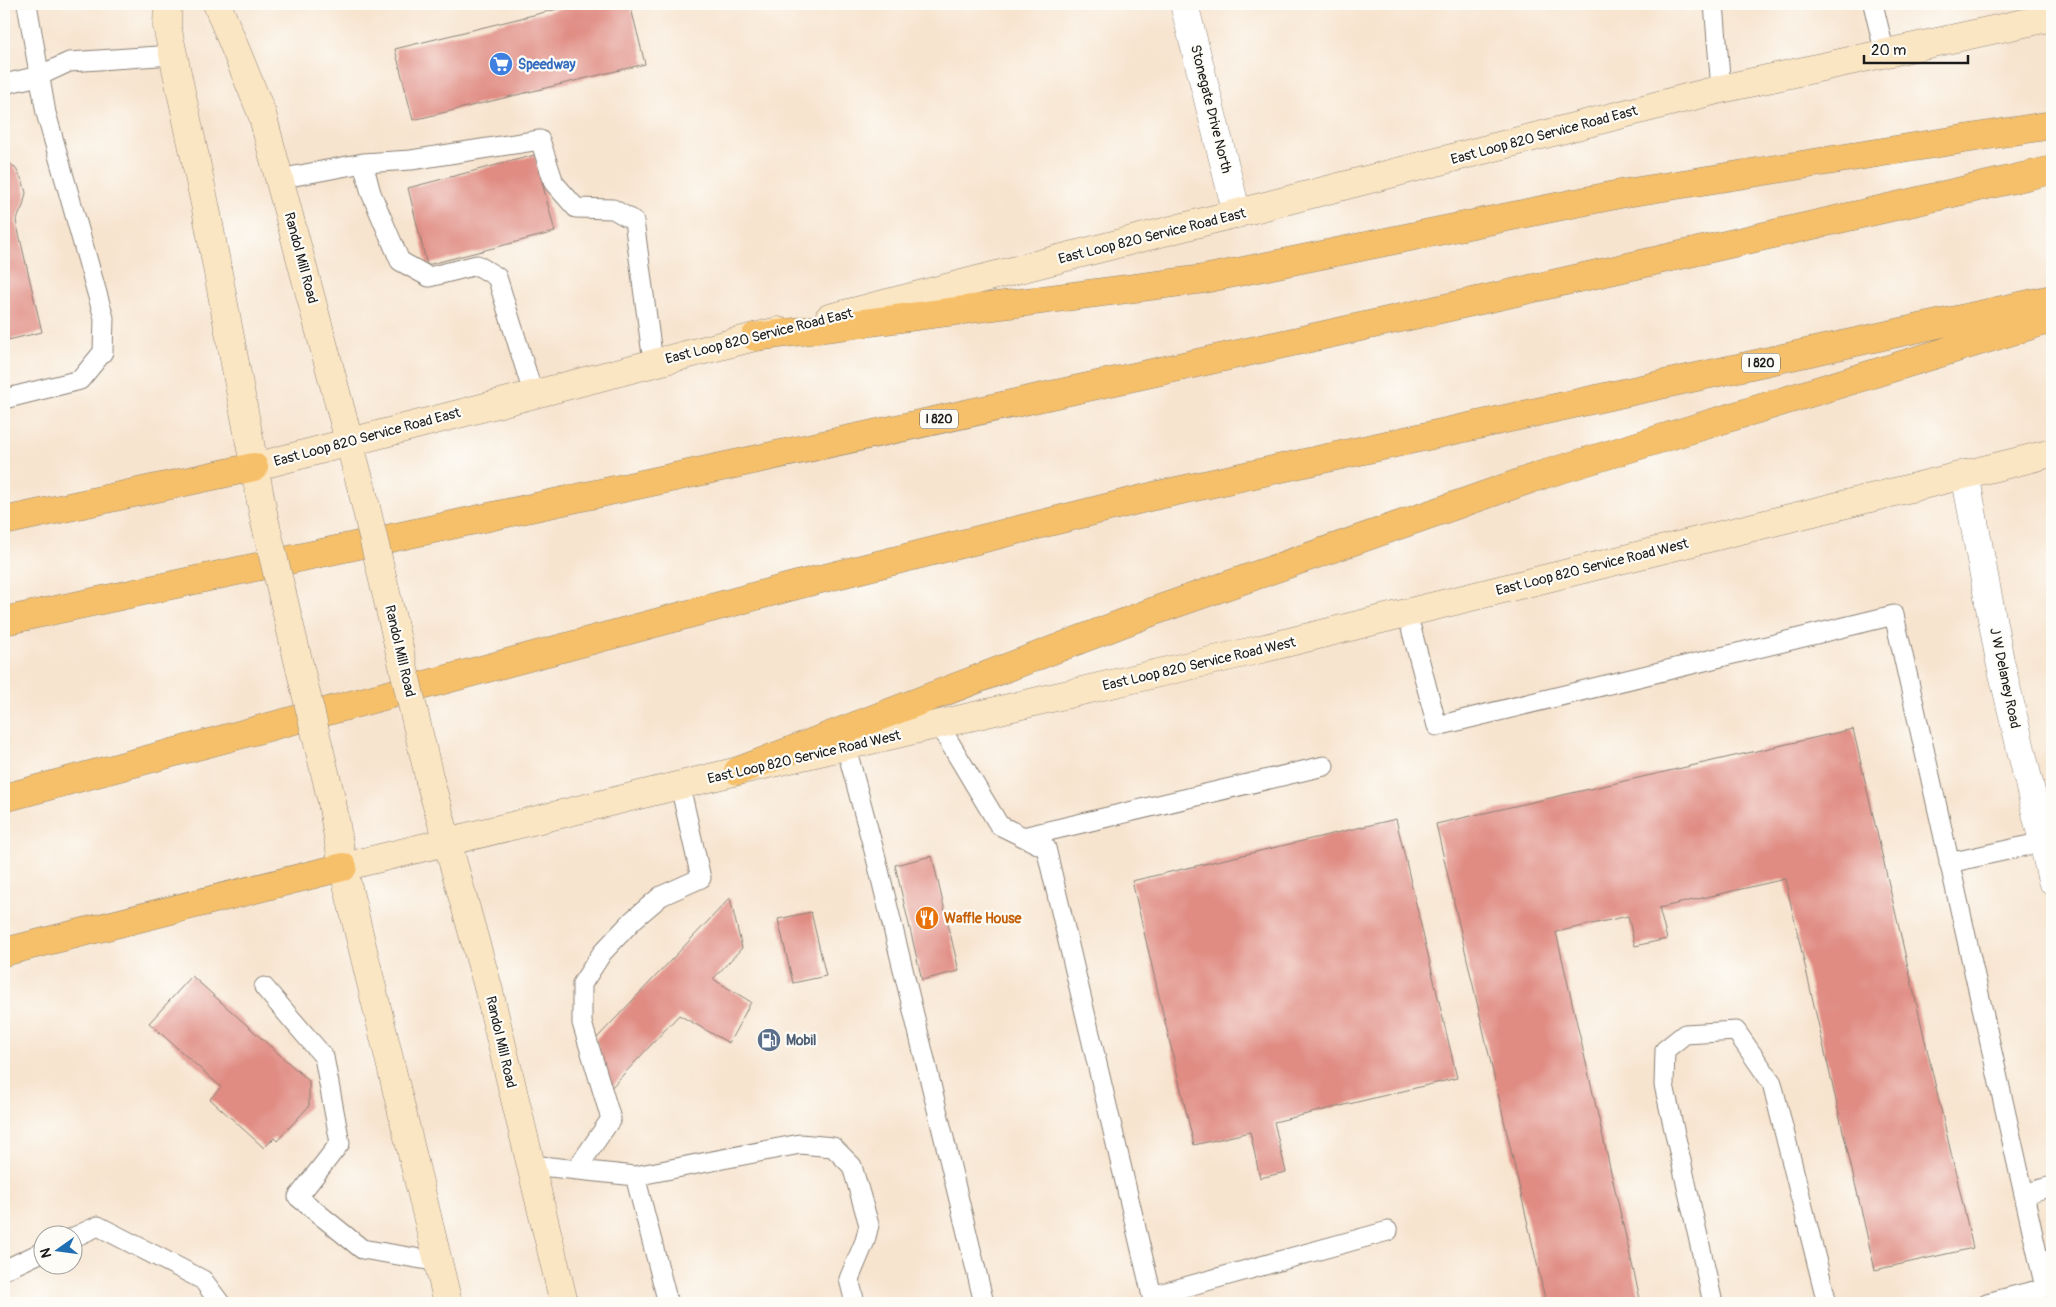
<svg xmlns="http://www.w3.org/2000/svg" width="2056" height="1307" viewBox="0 0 2056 1307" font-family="Pangolin,sans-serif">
<rect width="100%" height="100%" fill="#fdfcf7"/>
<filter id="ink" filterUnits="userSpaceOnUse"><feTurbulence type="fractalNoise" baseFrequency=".02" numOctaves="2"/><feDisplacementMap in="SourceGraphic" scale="10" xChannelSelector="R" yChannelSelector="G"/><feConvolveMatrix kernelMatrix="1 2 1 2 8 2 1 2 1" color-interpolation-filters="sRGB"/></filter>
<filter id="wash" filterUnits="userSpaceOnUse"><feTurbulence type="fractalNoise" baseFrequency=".0096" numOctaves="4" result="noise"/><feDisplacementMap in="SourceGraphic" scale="20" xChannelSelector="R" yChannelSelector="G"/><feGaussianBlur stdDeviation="1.12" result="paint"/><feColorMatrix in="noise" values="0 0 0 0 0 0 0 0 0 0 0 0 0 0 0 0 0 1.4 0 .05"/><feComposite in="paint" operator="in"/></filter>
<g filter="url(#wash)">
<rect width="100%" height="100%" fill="#f7e4cf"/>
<g id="blocks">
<path fill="#e08c83" d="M578 4H630L645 64 413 120 395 49Z
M535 155 555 232 427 265 408 188Z
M4 161 9 162 16 169 23 182 26 193 23 206 16 221 42 332 4 341Z
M1853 729 1973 1248 1875 1270 1785 879 1659 908 1667 939 1635 946 1628 916 1556 932 1641 1303H1546L1436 824Z
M1396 819 1457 1078 1274 1122 1286 1172 1260 1178 1250 1132 1194 1145 1132 881Z
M932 856 959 971 922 980 895 865Z
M730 898 742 948 713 979 751 1002 729 1043 679 1015 608 1091 596 1039Z
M811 912 826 976 793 983 778 919Z
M192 976 309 1081V1106L277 1141 274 1138 264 1148 210 1099 221 1087 149 1023Z"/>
</g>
</g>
<g filter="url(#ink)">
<use href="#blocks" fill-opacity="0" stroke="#8a8076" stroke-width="1"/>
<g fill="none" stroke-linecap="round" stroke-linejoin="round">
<g stroke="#8a8076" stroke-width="21">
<path id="lane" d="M1714 4 1721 89
M1873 4 1885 54
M4 84 39 76 69 62 173 55
M363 163 411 160 540 140 554 183 576 208 613 209 634 221 653 362
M279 179 363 163 371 193 400 261 429 277 477 265 497 277 533 393
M4 399 80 380 103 352 104 318 46 113 27 4
M1407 613 1437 726 1894 615 2045 1288 1987 1303
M939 725 999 825 1046 848 1152 1296 1388 1231
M846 747 876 858 984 1303
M1023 837 1324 766
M1949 863 2043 842
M264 987 324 1057 340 1143 298 1197 362 1249 439 1262
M531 1165 635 1176 800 1144 833 1147 852 1166 869 1225 865 1241 849 1279 855 1303
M576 1170 611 1119 582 1023V984L602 953 633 920 661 896 701 878 680 786
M635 1176 668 1303
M2024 1194 2052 1186
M72 1238 98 1226 203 1280 220 1303
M4 1270 42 1252
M1713 1303 1664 1085 1665 1050 1685 1034 1736 1031 1772 1083 1827 1303"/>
</g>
<g stroke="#8a8076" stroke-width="29">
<path id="street" d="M1184 4 1237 214
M1965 474 2000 661 2052 880"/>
</g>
<g stroke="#8a8076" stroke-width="29">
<path id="secondary" d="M168 4 167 26 206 209 264 518
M217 4 262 114 362 490
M829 318 1721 89 2052 17
M254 467 778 331
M430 781 488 987 564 1303
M332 802 343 867 448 1303
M343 867 738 771 1253 651 2052 453"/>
</g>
<g stroke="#8a8076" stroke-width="29">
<path id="highway" d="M755 337 1204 279 1620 194 2052 125
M4 521 254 467
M4 621C687 475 1371 328 2052 170
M738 771 1157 610 1542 475 2052 319
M4 798 801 584 1154 496 2052 299
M4 952 343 867"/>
</g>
<use href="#lane" stroke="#fff" stroke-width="19"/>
<use href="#street" stroke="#fff" stroke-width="28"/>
<use href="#secondary" stroke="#fbe6c4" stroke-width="28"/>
<use href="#highway" stroke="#f6c06b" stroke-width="28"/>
<g stroke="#8a8076" stroke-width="29" stroke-linecap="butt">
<path id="secondary-bridge" d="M362 490 430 781
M264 518 332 802"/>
</g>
<use href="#secondary-bridge" stroke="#fbe6c4" stroke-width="28"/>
</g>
</g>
<defs>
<g id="supermarket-disc" transform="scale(1.25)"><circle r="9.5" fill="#3f7fe0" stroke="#fdfcf7"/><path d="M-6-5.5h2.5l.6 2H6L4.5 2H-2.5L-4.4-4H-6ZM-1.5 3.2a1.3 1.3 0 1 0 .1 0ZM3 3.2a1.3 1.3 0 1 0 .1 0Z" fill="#fff"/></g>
<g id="restaurant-disc" transform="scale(1.25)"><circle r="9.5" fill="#e8710a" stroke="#fdfcf7"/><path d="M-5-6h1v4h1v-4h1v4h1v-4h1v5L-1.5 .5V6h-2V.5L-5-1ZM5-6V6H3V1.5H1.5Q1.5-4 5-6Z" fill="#fff"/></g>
<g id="fuel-disc" transform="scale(1.25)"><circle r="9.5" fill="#5c6f8a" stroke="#fdfcf7"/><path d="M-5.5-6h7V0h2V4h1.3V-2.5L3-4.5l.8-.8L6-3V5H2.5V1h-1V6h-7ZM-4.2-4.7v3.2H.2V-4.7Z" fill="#fff"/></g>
</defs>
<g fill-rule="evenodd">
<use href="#supermarket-disc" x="501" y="64"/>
<use href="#restaurant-disc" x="927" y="918"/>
<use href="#fuel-disc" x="769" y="1040"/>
</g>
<g text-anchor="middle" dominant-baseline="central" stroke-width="4.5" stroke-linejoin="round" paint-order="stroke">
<g fill="#fdfcf7" stroke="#605f5e" stroke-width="1">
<rect x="1742" y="353.5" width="38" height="19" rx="4"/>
<rect x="920" y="409.5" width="38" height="19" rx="4"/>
</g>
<g font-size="12" font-weight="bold" fill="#1c1c1c">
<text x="1761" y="363">I 820</text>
<text x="939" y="419">I 820</text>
</g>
<g font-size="14" font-weight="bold" fill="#366cbe" stroke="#fdfcf7" text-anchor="start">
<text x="518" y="64">Speedway</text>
</g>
<g font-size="14" fill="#1c1c1c" stroke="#fdfcf7">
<text transform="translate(1211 109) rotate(76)">Stonegate Drive North</text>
<text transform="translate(1544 135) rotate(-15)">East Loop 820 Service Road East</text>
<text transform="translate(1152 236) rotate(-14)">East Loop 820 Service Road East</text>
<text transform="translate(301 258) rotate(75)">Randol Mill Road</text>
<text transform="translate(759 336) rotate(-14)">East Loop 820 Service Road East</text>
<text transform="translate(367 437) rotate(-15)">East Loop 820 Service Road East</text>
<text transform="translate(1592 567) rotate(-14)">East Loop 820 Service Road West</text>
<text transform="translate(400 651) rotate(77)">Randol Mill Road</text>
<text transform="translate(1199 664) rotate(-13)">East Loop 820 Service Road West</text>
<text transform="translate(2005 678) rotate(78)">J W Delaney Road</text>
<text transform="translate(804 757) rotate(-13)">East Loop 820 Service Road West</text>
<text transform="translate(501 1042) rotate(77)">Randol Mill Road</text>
</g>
<g font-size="14" font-weight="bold" fill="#c56008" stroke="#fdfcf7" text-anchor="start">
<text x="944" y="918">Waffle House</text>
</g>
<g font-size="14" font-weight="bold" fill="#4e5e75" stroke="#fdfcf7" text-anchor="start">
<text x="786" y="1040">Mobil</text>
</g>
</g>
<rect width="2056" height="1307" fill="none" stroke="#fdfcf7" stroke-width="20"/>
<g transform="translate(58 1250) rotate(256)"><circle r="24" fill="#fdfcf7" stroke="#a3a29f"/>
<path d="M0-4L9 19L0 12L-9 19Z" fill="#1f6fb2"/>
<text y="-8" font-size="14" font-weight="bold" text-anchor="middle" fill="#1c1c1c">N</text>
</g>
<path d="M1864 55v8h104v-8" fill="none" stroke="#1c1c1c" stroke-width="2.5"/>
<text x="1871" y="55" font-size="15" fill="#1c1c1c" stroke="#fdfcf7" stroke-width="4" paint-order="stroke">20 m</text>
</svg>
